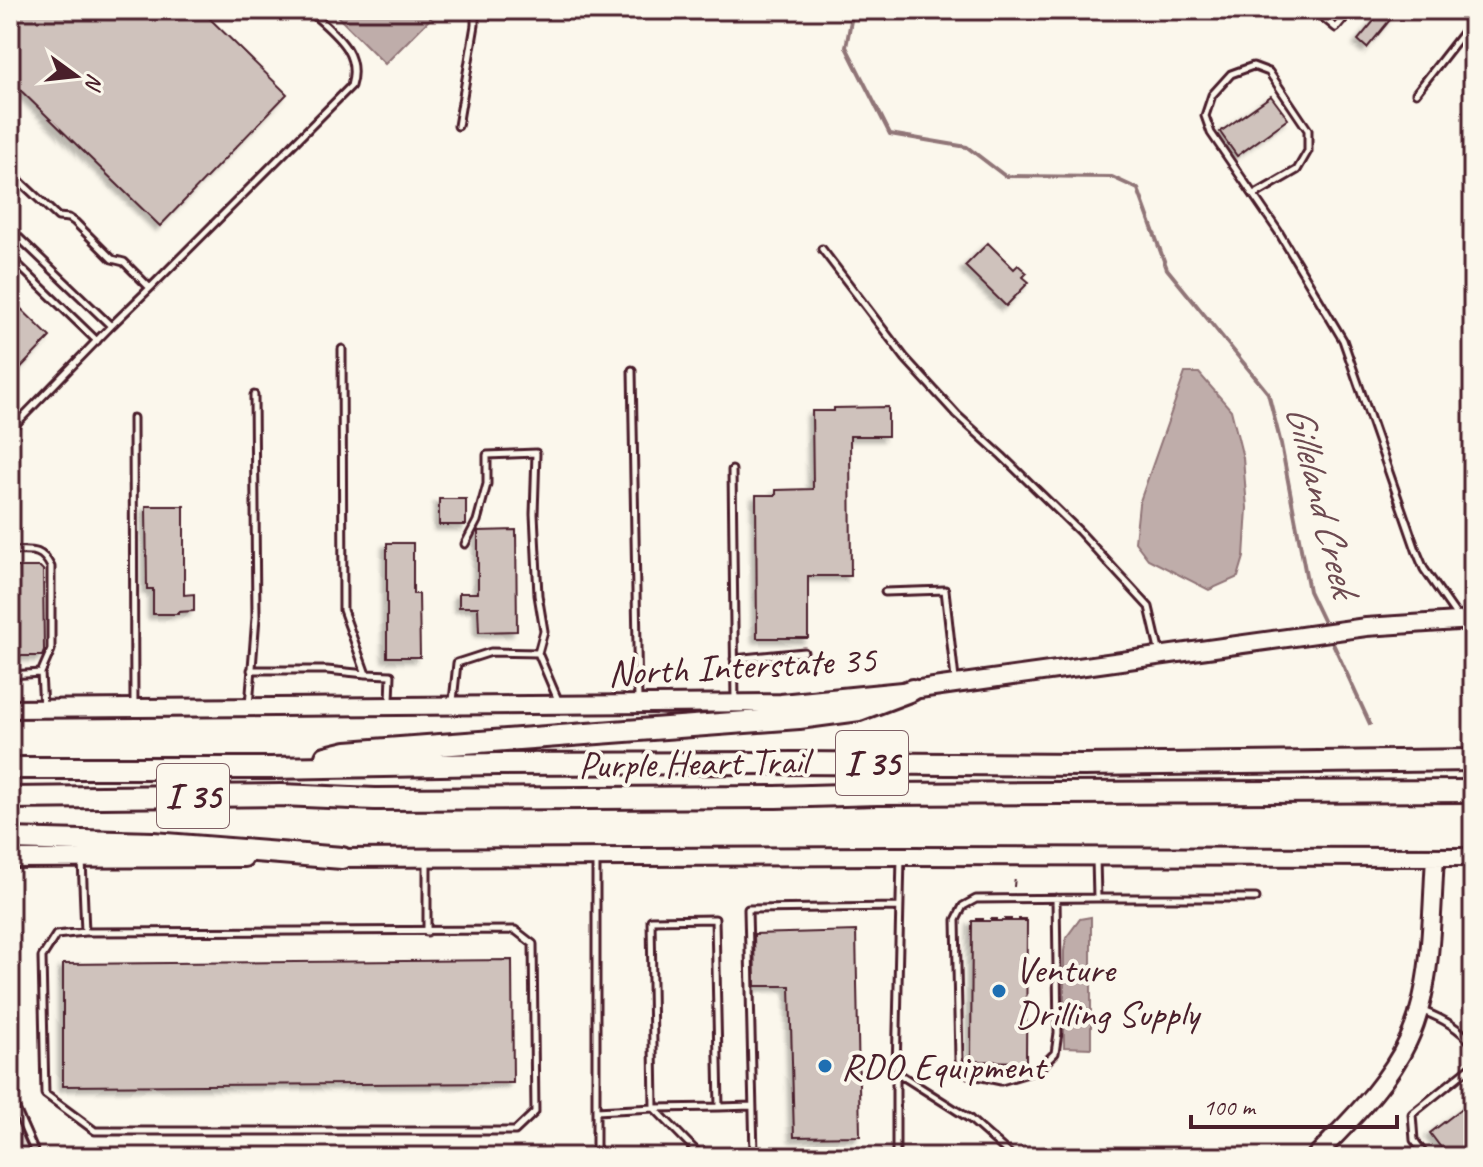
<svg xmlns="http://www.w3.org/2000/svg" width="1483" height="1167" viewBox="0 0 1483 1167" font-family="Caveat,sans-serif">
<defs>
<filter id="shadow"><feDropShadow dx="-4.5" dy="4.5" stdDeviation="2" flood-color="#0004"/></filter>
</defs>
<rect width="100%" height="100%" fill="#fbf7ec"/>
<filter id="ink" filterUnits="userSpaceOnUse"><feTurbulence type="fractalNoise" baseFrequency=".0125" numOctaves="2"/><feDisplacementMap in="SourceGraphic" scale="16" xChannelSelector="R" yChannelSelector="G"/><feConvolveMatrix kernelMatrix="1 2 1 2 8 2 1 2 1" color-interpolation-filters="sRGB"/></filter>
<g filter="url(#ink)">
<path fill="#e2d7d0" stroke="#967b7e" stroke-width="2" d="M10 1082 41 1157H10Z"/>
<path fill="#bfadaa" stroke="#907477" stroke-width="2" d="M331 10H425L432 17 385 64Z
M1185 373H1199L1231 410 1243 458 1247 508 1244 557 1238 577 1209 590 1148 559 1135 542 1139 504Z
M1091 917V1048L1064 1047V951L1066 938 1080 919Z"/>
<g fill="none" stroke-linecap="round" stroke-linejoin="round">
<path stroke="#907477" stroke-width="4" d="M853 10 846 47 890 134 967 147 1005 176 1112 177 1138 189 1167 269 1268 393 1281 444 1309 591 1327 629
M1330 637 1370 724"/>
</g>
<path fill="#cfc2bc" stroke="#4a1f2b" stroke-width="2" filter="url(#shadow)" d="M10 10H201L287 94 160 226 10 80Z
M1383 10H1398L1367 48 1358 40Z
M1271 96 1288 119 1237 156 1220 132Z
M988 243 1014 269 1018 265 1027 273 1023 277 1029 282 1006 306 965 266Z
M10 298 50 337 10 379Z
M888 407V436H850L851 576H808V638H757L756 495H776V490L813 489 812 411H834V408Z
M439 499H466V525H439Z
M146 506H184V595L194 594V611L178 612V614H153V589H147Z
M516 530 517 631 479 632 478 607H459V593H478V531Z
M387 543H413V594H419L420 657H387Z
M10 567H40L43 570 44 651 42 656H10Z
M972 921H1027L1026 1062 971 1061Z
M856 931 860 1136 794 1137 790 986H755L754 934Z
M512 960 513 1083 63 1086V964Z
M1473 1100V1157H1448L1430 1133Z"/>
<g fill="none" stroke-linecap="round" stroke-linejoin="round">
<g stroke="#4a1f2b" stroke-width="11">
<path id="lane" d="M1314 10 1336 28 1351 10
M1416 93 1473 20
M458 126 475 25V10
M10 172 58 217 69 218 75 222 112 259 124 262 150 288 351 86C362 50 331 32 309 10
M1254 195 1297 170 1308 151V130L1269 72 1253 66 1231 74 1212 95 1205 116 1211 133 1278 231 1343 340 1416 550 1424 569 1459 619
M10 229 111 326 150 288
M822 249 905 358 957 415 1002 456 1079 531 1149 607 1160 654
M10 257 97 341
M342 349 343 610 366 674 391 675 390 701
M632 370 638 701
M133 418 134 705
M10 430 111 326
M732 470 735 702
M10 551C31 551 41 547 51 567V650L41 673 43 707
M885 592 945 590 955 679
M538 653 558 700
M734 659 804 652
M251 670H327L366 674
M10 675 41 673
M453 701 457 663 491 652 538 653 544 631 538 595 534 514 536 453 487 455V484L477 521 465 544
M249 706 256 617 254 395
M901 857 896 1072 970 1119 1013 1157
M82 860 85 932 56 935 42 957 45 1094 95 1131H515L535 1112 533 944 515 930 85 932
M427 862V932
M596 862V1157
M1056 898 1058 1033 1055 1053 1038 1070 1001 1081 968 1074 959 1060 956 920 963 906 976 899 1097 898 1096 858
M1097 898H1256
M715 919 719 1107 654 1108 651 920Z
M1423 1011C1443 1019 1460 1028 1473 1045
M10 1096 37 1157
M719 1107 752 1106
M596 1111 654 1108 700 1155 754 1154 748 909 899 907
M754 1154 896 1156V1072
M1426 1157 1414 1140 1412 1114 1473 1065"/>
</g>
<g stroke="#4a1f2b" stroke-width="22">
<path id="secondary" d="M10 709 781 703 912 690 1366 627 1473 620
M332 858 901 856 1473 857
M10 859 244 858
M1315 1157C1348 1122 1387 1086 1408 1041 1433 989 1431 916 1435 858"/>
</g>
<g stroke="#4a1f2b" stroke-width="26">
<path id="highway" d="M326 757 347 752 799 718 859 710 912 690
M10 768H270L497 764 795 763 1083 765 1473 760
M10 798 281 795 375 799 776 797 877 794 1473 791
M10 839 153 843 342 858"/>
</g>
<path stroke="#4a1f2b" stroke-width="2" stroke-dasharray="8 6" stroke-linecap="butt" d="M1014 887 1015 876
M976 919H1028"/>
<use href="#lane" stroke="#fbf7ec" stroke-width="5"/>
<use href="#secondary" stroke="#fbf7ec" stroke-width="16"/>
<use href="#highway" stroke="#fbf7ec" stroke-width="20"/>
</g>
</g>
<g fill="#1f6fb2" stroke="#fbf7ec" stroke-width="3">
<circle cx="999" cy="991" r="8"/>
<circle cx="825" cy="1066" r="8"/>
</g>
<g text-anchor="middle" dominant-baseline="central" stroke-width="8" stroke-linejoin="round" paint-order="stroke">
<g fill="#fbf7ec" stroke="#7f6065" stroke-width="2">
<rect x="836" y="731" width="72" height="64" rx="6"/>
<rect x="157" y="764" width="72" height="64" rx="6"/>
</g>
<g font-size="36" font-weight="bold" fill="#4a1f2b">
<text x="872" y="763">I 35</text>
<text x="193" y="796">I 35</text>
</g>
<g font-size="38" fill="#4a1f2b" stroke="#fbf7ec">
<text transform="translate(742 666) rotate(-3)">North Interstate 35</text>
<text transform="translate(693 763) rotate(-1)">Purple Heart Trail</text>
</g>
<g font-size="38" fill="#4a1f2b" stroke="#fbf7ec" text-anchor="start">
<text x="1015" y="969">Venture<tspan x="1015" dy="44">Drilling Supply</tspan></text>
<text x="841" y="1066">RDO Equipment</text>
</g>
<g font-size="40" font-style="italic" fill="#6d4a51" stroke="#fbf7ec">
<text transform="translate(1322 500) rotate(76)">Gilleland Creek</text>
</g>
</g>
<rect width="1483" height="1167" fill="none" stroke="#fbf7ec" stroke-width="40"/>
<rect x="20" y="20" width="1443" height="1127" fill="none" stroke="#4a1f2b" stroke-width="3" filter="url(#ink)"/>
<g transform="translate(76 76) rotate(105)" stroke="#fbf7ec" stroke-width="6" paint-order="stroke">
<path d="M0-6L14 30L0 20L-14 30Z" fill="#4a1f2b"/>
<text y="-12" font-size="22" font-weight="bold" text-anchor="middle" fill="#4a1f2b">N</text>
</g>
<path d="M1191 1115v12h206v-12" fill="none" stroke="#4a1f2b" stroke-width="4"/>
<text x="1203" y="1115" font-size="24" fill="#4a1f2b" stroke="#fbf7ec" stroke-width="6" paint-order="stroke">100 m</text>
</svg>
